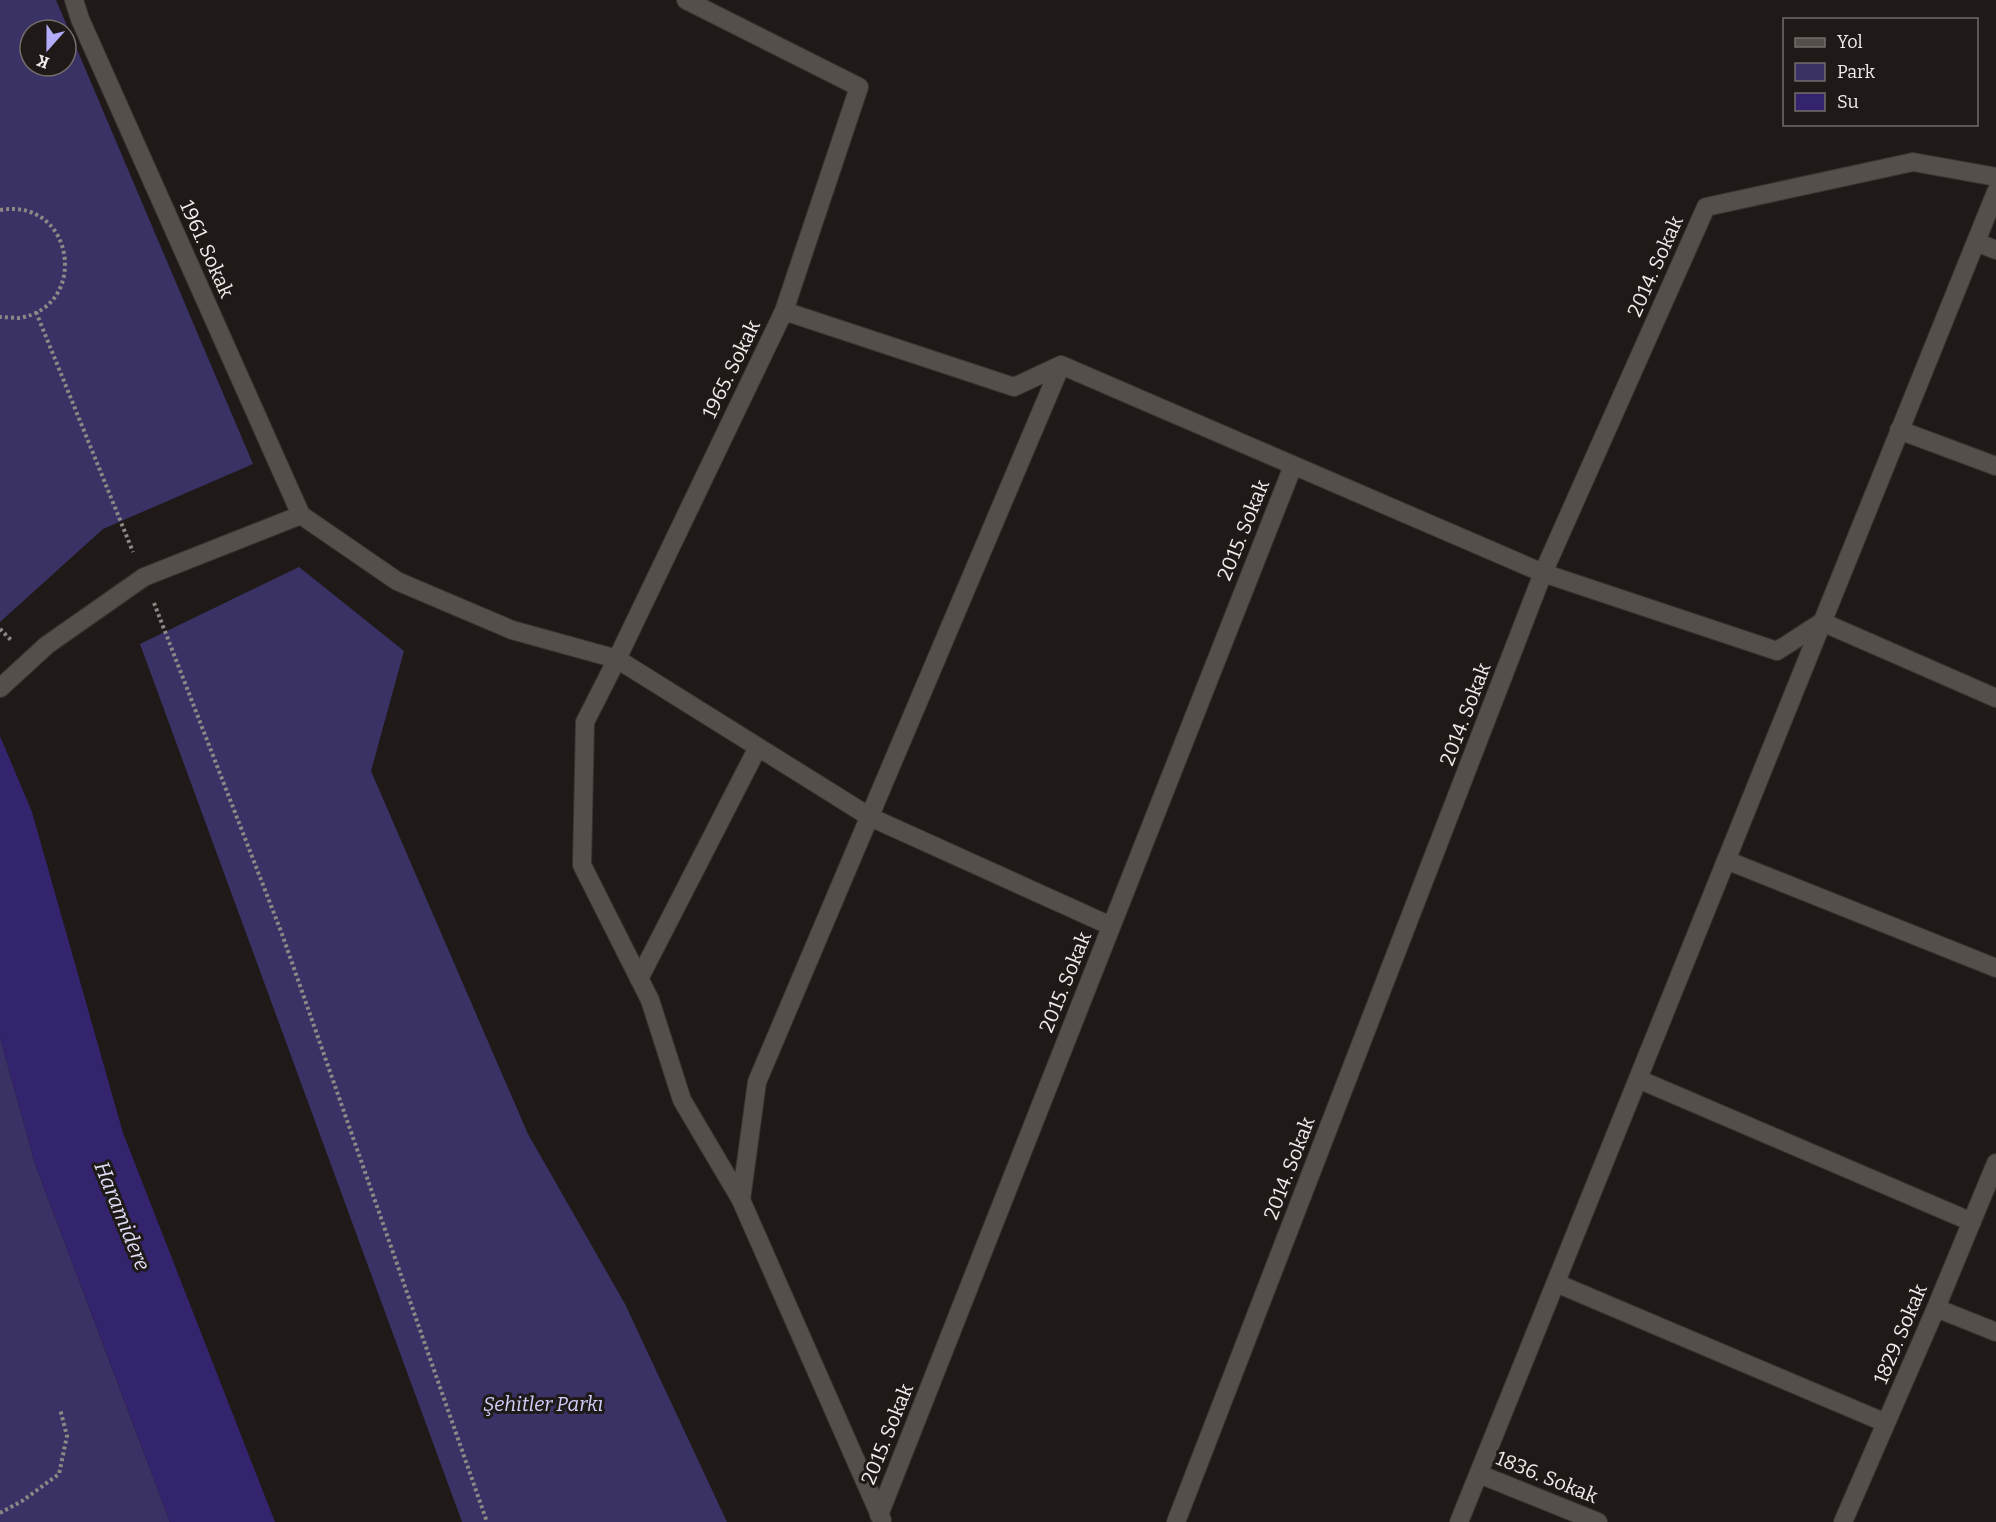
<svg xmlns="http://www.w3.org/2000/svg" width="1996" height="1522" viewBox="0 0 1996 1522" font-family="Bitter,serif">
<rect width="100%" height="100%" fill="#1f1a17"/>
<path fill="#3a3265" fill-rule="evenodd" d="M0 0H56L253 464 103 529 0 622ZM30 30H66V66H30Z
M299 567 404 651 371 771 528 1134 625 1304 727 1522H462L140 644Z
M0 1037 35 1164 170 1522H0Z"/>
<path fill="#34246e" d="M0 736 32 812 123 1133 275 1522H170L35 1164 0 1037Z"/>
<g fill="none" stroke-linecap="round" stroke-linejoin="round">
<g stroke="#373432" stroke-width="20">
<path id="minor" d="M74 0 80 19 301 515
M686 0 859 87 784 311 617 659 870 817 1111 926
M1976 242 1996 250
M784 311 1014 387 1061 365 1543 573 1777 651 1822 622 1996 698
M1899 430 1996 466
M0 688 47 645 144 577 301 515 397 581 512 630 617 659 585 722 582 865 650 1000 682 1100 741 1200 757 1082 1061 365
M1726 860 1996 968
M639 979 758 747
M1638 1079 1972 1222
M741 1200 882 1520
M1556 1283 1886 1423
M1936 1308 1996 1332
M1479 1474 1598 1522
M879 1515 1293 466
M1176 1522 1543 573 1706 207 1913 162 1996 177
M1459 1522 1996 192
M1843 1522 1936 1308 1996 1163"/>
</g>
<path stroke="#8d8886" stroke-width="4" stroke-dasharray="3 3" stroke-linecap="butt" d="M0 210C75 197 90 307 19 318 13 318 6 317 0 317
M36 312 133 552
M154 603 282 934 487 1522
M0 629 12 641
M0 1513 22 1501 59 1474 67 1436 60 1409"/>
<use href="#minor" stroke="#554f4b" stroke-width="18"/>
</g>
<g text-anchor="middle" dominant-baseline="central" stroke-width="6" stroke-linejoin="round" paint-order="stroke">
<g font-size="20" fill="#f1edeb" stroke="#1f1a17">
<text transform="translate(207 249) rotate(66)">1961. Sokak</text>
<text transform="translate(1655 266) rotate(-66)">2014. Sokak</text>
<text transform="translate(731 369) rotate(-64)">1965. Sokak</text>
<text transform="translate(1243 530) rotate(-68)">2015. Sokak</text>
<text transform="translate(1465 714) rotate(-69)">2014. Sokak</text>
<text transform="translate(1065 982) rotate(-68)">2015. Sokak</text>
<text transform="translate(1289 1168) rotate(-69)">2014. Sokak</text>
<text transform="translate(1900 1334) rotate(-67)">1829. Sokak</text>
<text transform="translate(887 1434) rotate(-68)">2015. Sokak</text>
<text transform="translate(1547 1477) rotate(22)">1836. Sokak</text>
</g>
<g font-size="20" font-style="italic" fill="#d1cefa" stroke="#1f1a17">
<text x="543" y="1404">Şehitler Parkı</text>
</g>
<g font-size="21" font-style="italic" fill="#e0dff6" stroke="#1f1a17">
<text transform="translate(122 1216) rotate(68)">Haramidere</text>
</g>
</g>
<rect x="1783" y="18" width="195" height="108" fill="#1f1a17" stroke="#736e6c" stroke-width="1.5"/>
<rect x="1795" y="38" width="30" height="9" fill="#554f4b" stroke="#736e6c" stroke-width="1.5"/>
<text x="1837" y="48" font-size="18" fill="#f1edeb">Yol</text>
<rect x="1795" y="63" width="30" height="18" fill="#3a3265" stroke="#736e6c" stroke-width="1.5"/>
<text x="1837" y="78" font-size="18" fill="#f1edeb">Park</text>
<rect x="1795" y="93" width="30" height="18" fill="#34246e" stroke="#736e6c" stroke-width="1.5"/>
<text x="1837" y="108" font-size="18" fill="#f1edeb">Su</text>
<g transform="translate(48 48) rotate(201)"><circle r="28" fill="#1f1a17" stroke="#736e6c" stroke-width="1.5"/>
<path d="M0-4.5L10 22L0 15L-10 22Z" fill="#b3acf9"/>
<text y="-9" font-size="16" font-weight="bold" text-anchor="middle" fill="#f1edeb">K</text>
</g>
</svg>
